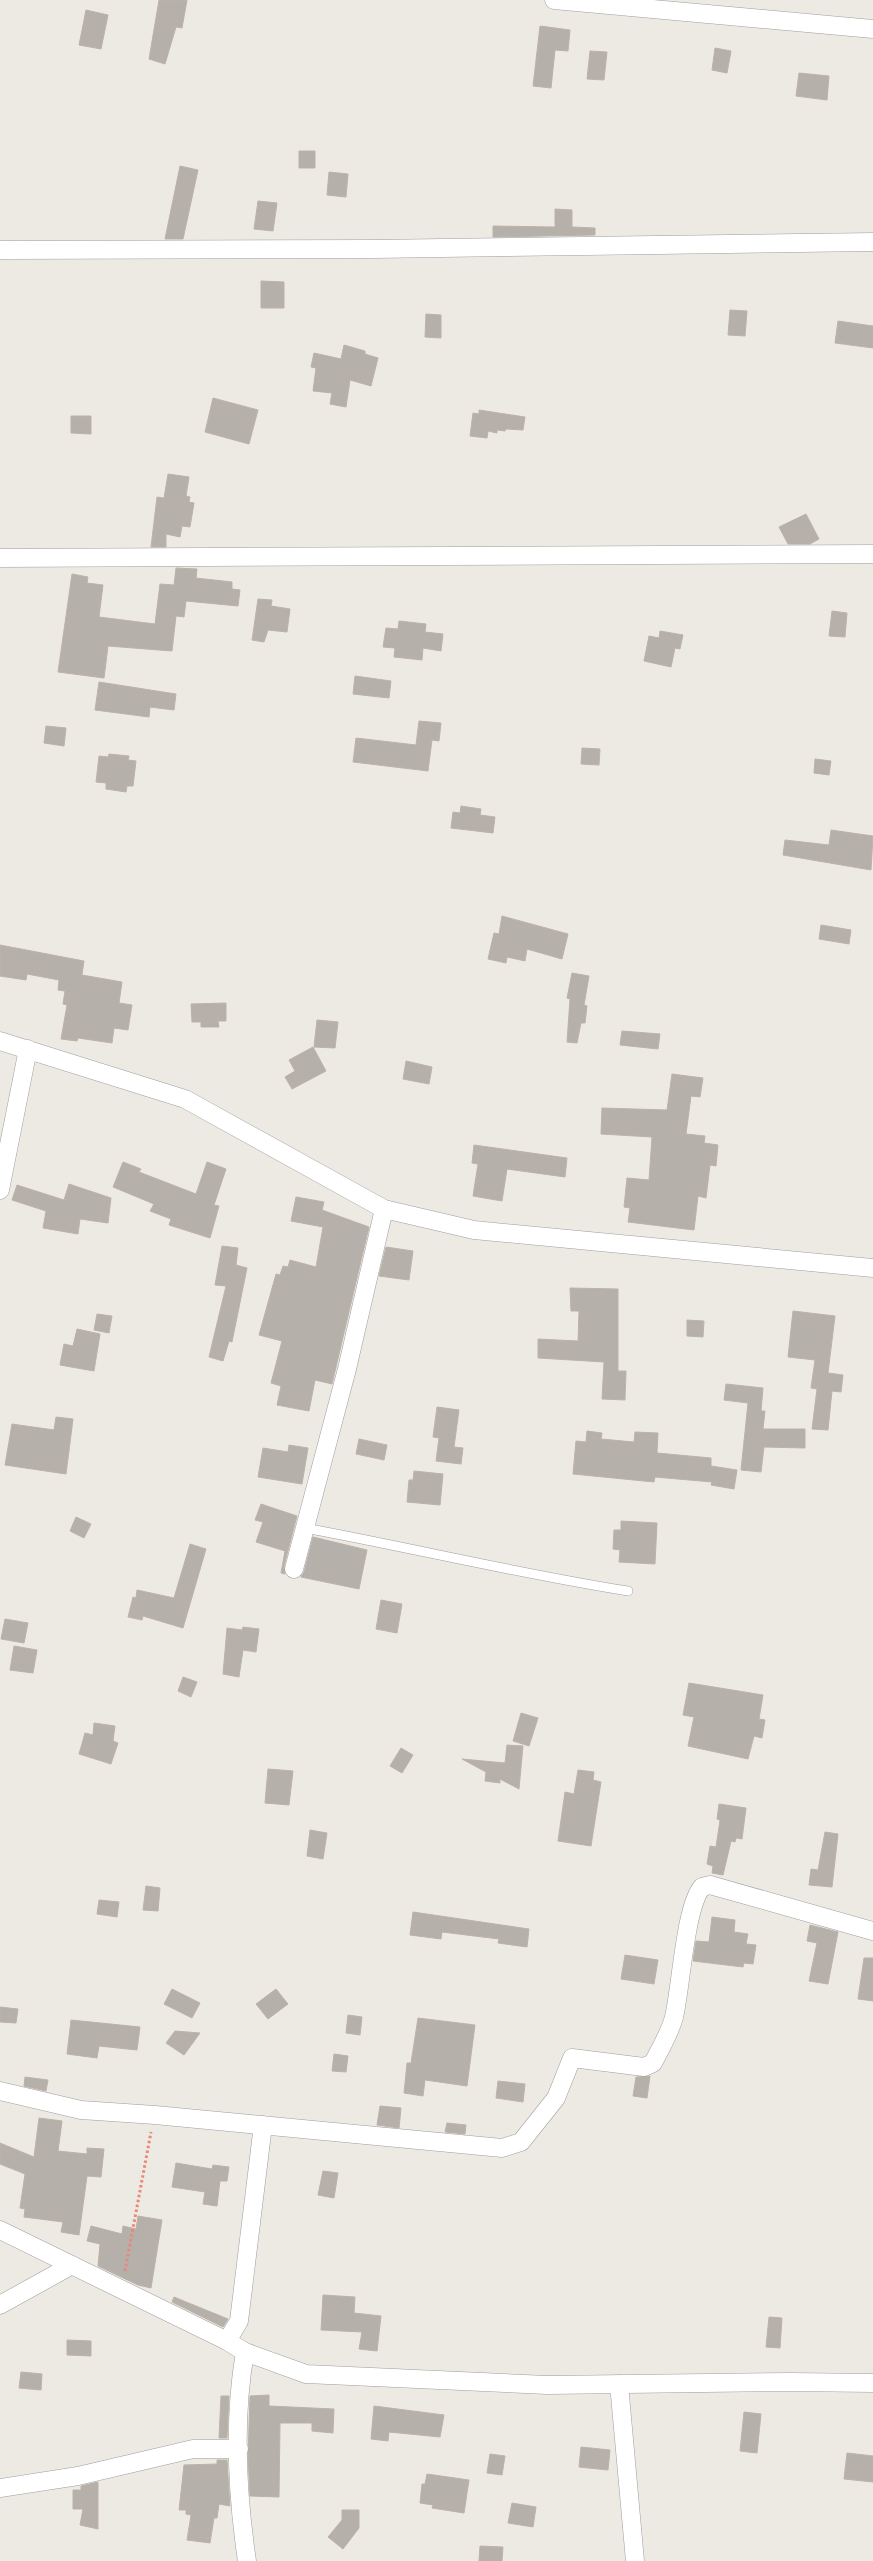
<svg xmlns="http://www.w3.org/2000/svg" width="873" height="2561" viewBox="0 0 873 2561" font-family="'Space Grotesk',sans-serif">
<rect width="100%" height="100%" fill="#edeae4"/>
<path fill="#b6b0aa" stroke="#bdb2a8" d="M159 0H187L182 28 176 27 165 64 149 59Z
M86 10 108 15 101 49 79 45Z
M540 26 570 30 568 51 555 50 551 88 533 86Z
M715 48 731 51 727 73 712 70Z
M590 51 607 52 604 80 587 79Z
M799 73 829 76 827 100 796 96Z
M299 151H315V168H299Z
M180 166 198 170 183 239H165Z
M329 172 348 174 346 197 327 195Z
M258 201 277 203 273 231 254 229Z
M555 209 572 210V227L595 228V235L493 237V226L555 227Z
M261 281 284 282V308H261Z
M730 310 747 311 745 336 728 335Z
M426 314 441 315V338L425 337Z
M838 321 873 326V348L835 343Z
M344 345 365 351V354L378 358 371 386 350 380 346 407 330 404 332 393 313 391 316 368 311 367 314 353 341 359Z
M213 398 258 410 249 444 205 432Z
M479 410 525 417 523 430 506 429 505 431 497 430V433L488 431 487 438 470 436 473 413 479 414Z
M71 416H91V434L71 433Z
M168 474 189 477 186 496 190 497 189 502 194 503 190 527 182 526 180 537 166 534V547H151L157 497 164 498Z
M806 514 819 539 810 544H788L779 527Z
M176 568 197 569 196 578 232 582V589L240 590 238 606 186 601 184 617 176 616 172 651 108 646 104 678 58 672 72 574 88 577 87 583 103 585 99 617 155 624 160 584 174 585Z
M258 599 272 600 271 606 290 609 287 632 268 630 264 642 252 640Z
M832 611 847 613 845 637 829 636Z
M399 621 426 624 425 632 443 634 441 651 423 648 422 660 394 657 395 648 383 647 386 628 398 629Z
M660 631 683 635 680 649 675 648 671 667 644 661 649 636 659 638Z
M355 676 391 681 389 698 353 694Z
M99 682 176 694 174 710 150 707 149 717 95 710Z
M419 721 441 723 439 741 432 740 428 771 353 762 356 738 416 745Z
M46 726 66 728 64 746 44 743Z
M582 748 600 749 599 765 581 764Z
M109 754 129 756 128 760 136 761 133 786H127L126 792 106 789V783L96 782 99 756 108 757Z
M815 759 831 761 829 775 814 773Z
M461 806 481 809 480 815 495 817 493 833 451 828 453 812 460 813Z
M831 830 873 836 871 870 783 855 785 840 829 845Z
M502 916 568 934 562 959 527 949 525 961 507 957 506 963 488 959 494 933 499 934Z
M821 925 851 930 849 944 819 939Z
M0 945 84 961 82 975 122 982 119 1003 132 1005 128 1030 114 1028 112 1043 78 1038 77 1041 61 1039 67 1005 63 1004 65 991 58 990 59 980 27 974 26 980 0 976Z
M572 973 589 976 584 1005 587 1006 585 1023H581L577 1043 567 1042 570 999 567 998Z
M226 1003V1021H218L219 1027H201V1022H192L191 1004Z
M317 1020 338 1022 335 1048 314 1047Z
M622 1031 660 1034 658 1049 620 1045Z
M313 1047 326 1071 292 1089 285 1077 295 1071 289 1060Z
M406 1061 432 1067 429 1084 403 1079Z
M672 1074 703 1078 700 1097 691 1096 686 1134 705 1136 704 1143 718 1145 716 1166 710 1165 706 1198 698 1196 694 1230 628 1222 630 1208 624 1207 627 1178 649 1180 652 1137 601 1134 602 1108 667 1110Z
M474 1145 567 1158 565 1177 507 1169 502 1201 473 1196 478 1164 472 1163Z
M123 1162 141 1169 139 1172 196 1194 207 1162 226 1169 214 1205 219 1206 210 1238 169 1225 171 1219 150 1211 154 1204 113 1187Z
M69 1184 111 1198 108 1223 80 1219 78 1234 43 1228 46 1211 12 1200 17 1185 64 1200Z
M296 1197 324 1202 322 1210 369 1227 332 1384 315 1380 309 1411 277 1405 281 1386 271 1383 282 1341 259 1335 276 1274 280 1275 283 1266 288 1267 290 1260 316 1267 323 1227 291 1221Z
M222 1246 238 1248 236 1265 247 1268 232 1342 229 1341 223 1361 209 1357 226 1286 215 1285Z
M386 1247 413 1251 409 1280 379 1276Z
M570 1288 618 1289V1371H626L625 1400 602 1399 604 1362 538 1358V1339L578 1341 579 1311H571Z
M793 1311 835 1316 828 1373 843 1375 841 1392 832 1391 828 1430 812 1429 817 1389 811 1388 815 1360 788 1357Z
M97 1314 112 1316 109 1333 94 1330Z
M687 1320 704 1321 703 1337 687 1336Z
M77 1329 100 1334 94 1371 60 1365 64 1344 73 1346Z
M726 1384 763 1388 761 1411H765L763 1429H805V1448L764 1447 761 1472 741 1470 748 1403 724 1400Z
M437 1407 459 1410 454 1447 463 1448 461 1464 436 1461 439 1438 433 1437Z
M56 1417 73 1419 66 1474 5 1465 12 1424 54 1430Z
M587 1431 602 1433 601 1439 634 1442 635 1432 658 1433 657 1453 711 1458V1466L737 1470 734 1489 711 1485 712 1482 655 1477 654 1482 573 1474 576 1441 586 1442Z
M359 1439 387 1445 384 1460 356 1454Z
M289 1445 308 1448 302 1484 258 1477 263 1448 288 1452Z
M414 1471 443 1474 440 1505 407 1502 409 1480H413Z
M261 1504 297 1516 284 1566 285 1574 281 1573 285 1551 256 1542 263 1522 255 1520Z
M76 1517 91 1524 84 1538 70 1531Z
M621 1521 657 1523 655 1564 619 1562 620 1550 613 1549 614 1530H621Z
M313 1537 367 1550 359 1589 301 1577 304 1572Z
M190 1544 206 1549 183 1628 143 1616 142 1620 128 1617 133 1597 136 1598 137 1590 174 1598Z
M381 1600 402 1604 397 1633 376 1629Z
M5 1619 28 1623 24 1643 1 1639Z
M243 1627 259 1629 256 1652 243 1650 239 1677 223 1674 227 1628 242 1630Z
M14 1646 37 1650 33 1673 10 1670Z
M183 1677 197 1682 191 1697 178 1691Z
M689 1683 763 1695 759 1719 765 1720 762 1738 754 1736 748 1759 688 1746 694 1717 683 1715Z
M521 1713 538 1718 529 1746 513 1741Z
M94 1723 115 1726 113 1741 118 1743 111 1764 79 1754 85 1733 93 1735Z
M507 1745 523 1746 519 1789 500 1779V1783L485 1781 486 1772 462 1759 505 1763Z
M401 1748 413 1755 402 1773 390 1766Z
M268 1769 293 1771 289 1805 265 1803Z
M578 1770 594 1772 593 1780 601 1782 591 1846 558 1841 565 1792 574 1794Z
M719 1804 746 1808 742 1839 736 1838 735 1842 731 1841 723 1875 712 1873 713 1866 707 1864 710 1846 716 1847 720 1820 717 1819Z
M310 1830 327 1833 323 1859 307 1856Z
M825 1832 838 1834 832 1887 809 1885 811 1869 818 1870Z
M146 1886 160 1888 158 1911 143 1910Z
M99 1900 119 1902 117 1917 97 1914Z
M413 1912 529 1929 527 1947 498 1943 499 1939 442 1932 441 1939 410 1935Z
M712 1917 735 1920 734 1932 748 1934 746 1944 756 1945 753 1964 744 1963 743 1967 693 1961 696 1941 709 1942Z
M810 1925 838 1932 828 1984 809 1981 817 1943 807 1941Z
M625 1955 658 1960 654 1984 621 1979Z
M864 1958H873V2001L858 1999Z
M172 1989 200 2003 192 2018 164 2004Z
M276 1989 288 2004 268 2019 256 2004Z
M0 2007 18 2009 16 2023 0 2022Z
M348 2015 362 2017 360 2035 346 2033Z
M418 2018 475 2025 467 2086 425 2080 423 2096 404 2093 407 2063H411Z
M71 2020 140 2027 137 2050 99 2046 97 2058 67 2054Z
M175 2031 200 2033 184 2055 166 2043Z
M334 2054 348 2056 346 2072 332 2071Z
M650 2076 647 2098 633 2096 636 2077Z
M25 2077 48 2080 46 2091 24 2086Z
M498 2081 525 2084 523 2102 496 2098Z
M380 2106 401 2108 399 2128 377 2125Z
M39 2118 62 2121 58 2151 87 2154V2148L104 2149 101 2177 87 2176 79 2235 61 2232 63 2222 24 2217 25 2209 20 2208 25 2174 0 2164V2143L34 2157Z
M447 2123 466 2125 465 2134 445 2132Z
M176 2163 212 2169 213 2165 229 2167 227 2181H220L217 2206 203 2204 205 2192 172 2187Z
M323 2171 338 2173 334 2198 318 2195Z
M138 2216 162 2220 151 2288 138 2285 98 2266 100 2244 87 2241 91 2226 122 2234 123 2226 136 2229Z
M323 2295 355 2297 354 2313 381 2316 377 2351 359 2349 362 2332 321 2330Z
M174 2297 228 2319 223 2327 172 2302Z
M769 2317 782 2318 780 2348 766 2347Z
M67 2340 91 2341V2356L67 2355Z
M21 2372 42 2374 41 2390 19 2388Z
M269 2395V2406L334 2409 333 2433 312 2431V2423H280L279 2497 250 2496 248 2457 250 2396Z
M221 2396H229L227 2438H219Z
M374 2406 444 2415 440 2437 389 2432 388 2441 371 2439Z
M744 2412 761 2414 757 2453 740 2451Z
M581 2447 610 2450 608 2470 579 2467Z
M847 2453 873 2456V2482L844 2479Z
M490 2454 505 2456 502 2475 487 2473Z
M217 2460H227L230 2506 219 2504 217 2518H214L210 2543 187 2540 191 2515 186 2514V2510H179L184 2465 217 2464Z
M427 2474 469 2480 464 2513 432 2508 433 2505 420 2503 422 2484H425Z
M98 2482V2529L80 2525 83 2509H73V2490H81V2486Z
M512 2503 536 2507 533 2527 508 2523Z
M342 2510H359V2528L343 2549 328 2537 342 2520Z
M480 2546 503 2547 502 2561H479Z"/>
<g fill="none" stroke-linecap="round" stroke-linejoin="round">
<g stroke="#9e9e9e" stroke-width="10">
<path id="service" d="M305 1528C413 1548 520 1574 628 1591"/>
</g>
<g stroke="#9e9e9e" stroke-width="19">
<path id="minor" d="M554 0 873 29
M0 250 374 249 873 242
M0 558 873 554
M0 1041 185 1099 384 1209 474 1230 873 1268
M0 1190 28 1049
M294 1569 347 1369 384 1209
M0 2091 81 2110 155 2115 502 2148 521 2142 556 2098 572 2058 644 2067 653 2063C660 2049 670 2033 674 2017 681 1988 685 1907 702 1887L710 1885 873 1931
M0 2230 227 2341 245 2352 306 2374 547 2385 791 2382 873 2383
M0 2305 72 2265
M227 2341 239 2321 263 2125
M245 2352C233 2421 237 2493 247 2561
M619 2384 635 2561
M0 2488 78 2476 193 2449H239"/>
</g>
<path stroke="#e8887a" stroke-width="3" stroke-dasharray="2.5 2.5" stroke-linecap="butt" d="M125 2271 151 2132"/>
<use href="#service" stroke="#fff" stroke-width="9"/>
<use href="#minor" stroke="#fff" stroke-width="18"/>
</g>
</svg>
